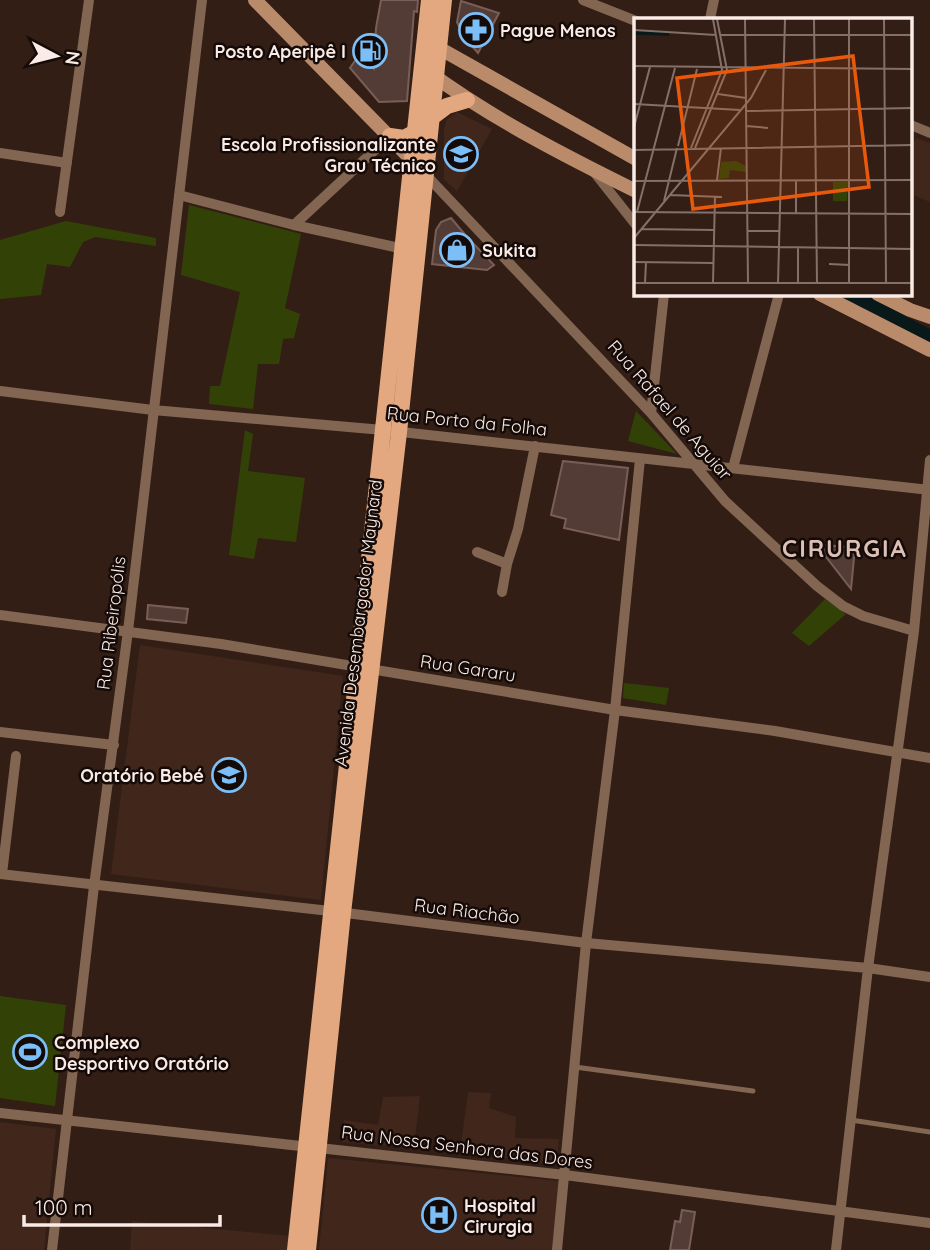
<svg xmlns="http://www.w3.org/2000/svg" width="930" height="1250" viewBox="0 0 930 1250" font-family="Quicksand,sans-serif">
<rect width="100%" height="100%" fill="#331e16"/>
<path fill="#41261c" d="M457 112 492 129 457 191 444 179V129L447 119Z
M916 138 930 143V202L911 194V149Z
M140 645 343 676 321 900 111 874Z
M468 1092 491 1093 489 1108 516 1117 515 1138 559 1139 556 1165 460 1152Z
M420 1096 414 1148 342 1142 344 1120 378 1125 383 1097Z
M0 1122 56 1129 44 1250H0Z
M328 1158 559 1181 553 1250H319Z
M132 1221 290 1236 288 1250H130Z"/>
<path fill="#324207" d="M189 205 301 234 285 308 300 314 294 338 283 339 279 364H258L253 409 209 404 210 386H220L240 292 181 275Z
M66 221 156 238V246L95 237 83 242 70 267 47 264 41 295 0 299V240Z
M636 411 677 454 628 441Z
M245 430 253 434 248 471 305 478 296 542 258 538 254 559 229 555Z
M825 599 846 614 809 646 792 633Z
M624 683 669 688 666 705 623 698Z
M0 996 66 1005 55 1106 0 1098Z"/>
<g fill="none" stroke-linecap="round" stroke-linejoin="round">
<path stroke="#091819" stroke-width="14" d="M849 294 930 337"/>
</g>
<path fill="#543c36" stroke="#795e58" stroke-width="2" d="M381 0H418L417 12 414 11 407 101 379 102 350 68 357 58 374 69 376 28Z
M461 1 499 13 478 53 464 37 457 22Z
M451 218 467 237 494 265 487 270 432 264 436 230 441 222Z
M563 461 628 468 619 540 564 528 566 519 551 515Z
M816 544 855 548 851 589Z
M148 605 188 609 186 623 147 619Z
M682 1210 695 1212 689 1250H670L675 1221 680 1222Z"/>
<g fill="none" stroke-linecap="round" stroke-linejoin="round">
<path stroke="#826652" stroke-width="5" d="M575 1067 753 1091
M851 1120 930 1132"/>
<path stroke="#826652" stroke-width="10" d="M583 0 636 21
M710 19 714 0
M911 125 930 133
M0 153 67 163
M594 172 636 225
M426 175 651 413 725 501 817 586 843 606 863 616 914 631
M179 195 294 225 404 249
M60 212 89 0
M294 225 390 136
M0 391 153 410 383 430 930 490
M651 413 664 294
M733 468 779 294
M477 552 507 564
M502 592 507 564 518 529 535 446
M0 615 221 644 615 710 775 731 930 758
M0 732 114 745
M0 874 330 911 586 943 868 968 930 977
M2 874 16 756
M0 1113 565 1175 930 1223
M52 1250 94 886 128 631 202 0
M557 1250 586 943 615 710 640 459
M836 1250 868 968 914 631 930 460"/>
<path stroke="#b98b6b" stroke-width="14" d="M255 0 416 164
M430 43 636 159
M430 73C493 119 565 156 636 191
M820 294 930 350
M878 294 910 310 930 317"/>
<path stroke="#e3a87f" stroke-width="16" d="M431 118 447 106 467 100
M390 136 404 138 415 132
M295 1250 429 0
M308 1250 343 913 399 432 444 0"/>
</g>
<defs>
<g id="pharmacy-ring" transform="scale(1.75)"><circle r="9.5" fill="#140a07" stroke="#7bbef8" stroke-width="1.5"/><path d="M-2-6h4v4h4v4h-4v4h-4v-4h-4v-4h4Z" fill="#7bbef8"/></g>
<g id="fuel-ring" transform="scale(1.75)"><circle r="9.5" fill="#140a07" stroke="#7bbef8" stroke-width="1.5"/><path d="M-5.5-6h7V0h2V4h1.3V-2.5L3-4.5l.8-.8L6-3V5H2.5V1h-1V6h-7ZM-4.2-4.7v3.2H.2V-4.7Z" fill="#7bbef8"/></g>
<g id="school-ring" transform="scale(1.75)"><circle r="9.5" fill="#140a07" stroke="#7bbef8" stroke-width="1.5"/><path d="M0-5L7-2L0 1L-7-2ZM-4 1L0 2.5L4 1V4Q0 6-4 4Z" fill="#7bbef8"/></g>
<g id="shop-ring" transform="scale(1.75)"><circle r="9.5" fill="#140a07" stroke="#7bbef8" stroke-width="1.5"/><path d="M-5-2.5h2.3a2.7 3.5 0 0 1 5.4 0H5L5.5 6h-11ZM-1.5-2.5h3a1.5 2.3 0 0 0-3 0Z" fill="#7bbef8"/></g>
<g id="stadium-ring" transform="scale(1.75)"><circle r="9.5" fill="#140a07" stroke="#7bbef8" stroke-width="1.5"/><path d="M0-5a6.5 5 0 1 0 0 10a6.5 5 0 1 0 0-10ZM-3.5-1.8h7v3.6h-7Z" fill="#7bbef8"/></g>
<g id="hospital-ring" transform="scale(1.75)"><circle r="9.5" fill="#140a07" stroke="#7bbef8" stroke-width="1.5"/><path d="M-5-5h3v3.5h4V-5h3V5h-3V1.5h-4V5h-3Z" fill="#7bbef8"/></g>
</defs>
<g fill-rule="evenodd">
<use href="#pharmacy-ring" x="476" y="30"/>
<use href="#fuel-ring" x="370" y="51"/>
<use href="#school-ring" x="461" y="154"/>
<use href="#shop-ring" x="457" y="250"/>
<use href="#school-ring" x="229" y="775"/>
<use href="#stadium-ring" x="30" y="1052"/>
<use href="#hospital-ring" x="439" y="1215"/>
</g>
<g text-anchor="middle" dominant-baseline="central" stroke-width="5" stroke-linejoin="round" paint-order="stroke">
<g font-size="18" font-weight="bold" fill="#faebe6" stroke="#140a07" text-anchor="start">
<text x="500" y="30">Pague Menos</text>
<text x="346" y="51" text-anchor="end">Posto Aperipê I</text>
<text x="436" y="144" text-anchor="end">Escola Profissionalizante<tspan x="436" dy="21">Grau Técnico</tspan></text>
<text x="482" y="250">Sukita</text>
<text x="204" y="775" text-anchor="end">Oratório Bebé</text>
<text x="54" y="1042">Complexo<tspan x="54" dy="21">Desportivo Oratório</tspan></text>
<text x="464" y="1205">Hospital<tspan x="464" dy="21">Cirurgia</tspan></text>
</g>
<g font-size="18" fill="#faebe6" stroke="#140a07">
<text transform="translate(670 410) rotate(49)">Rua Rafael de Aguiar</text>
<text transform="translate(467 421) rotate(6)">Rua Porto da Folha</text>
<text transform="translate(111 623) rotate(-83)">Rua Ribeiropólis</text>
<text transform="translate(358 623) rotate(-83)">Avenida Desembargador Maynard</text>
<text transform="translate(468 668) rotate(9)">Rua Gararu</text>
<text transform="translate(467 911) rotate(7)">Rua Riachão</text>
<text transform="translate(467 1147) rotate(7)">Rua Nossa Senhora das Dores</text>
</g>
<g font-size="24" font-weight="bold" letter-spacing="2" fill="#dcbfb5" stroke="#140a07">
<text x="845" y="548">CIRURGIA</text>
</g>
</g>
<g transform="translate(634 18)">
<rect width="278" height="278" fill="#331e16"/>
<path d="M102 143 112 148V154L96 152 95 160 85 161 87 144ZM199 164H214L213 183H199Z" fill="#324207"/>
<path fill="none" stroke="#091819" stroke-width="3.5" d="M1 15 35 16"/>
<path fill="none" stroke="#837069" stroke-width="2" d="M111 1 114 264M180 1 183 265M215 1V264M250 1 252 264M0 12 82 17M86 17H279M0 48 279 51M84 76 112 80M0 86 106 92M113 93 279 90M113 108 134 110M0 109 16 49M44 128 63 51M57 130 88 52 79 1M61 130 93 52 83 1M0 132 279 127M83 162 87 130M162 162V195M0 163 279 162M36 177 88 179M30 183 43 130M0 194 279 196M3 194 41 50M8 211 80 212M114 213H145M0 220 117 80 132 52M0 227 279 231M164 230V265M0 244 79 245M195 246 216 247M0 265H279M11 265 12 244M79 265 81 178M144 265 151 1"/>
<path fill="#e8590c" fill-opacity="0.15" stroke="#e8590c" stroke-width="3.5" d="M219 38 235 169 59 191 43 60Z"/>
<rect width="278" height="278" fill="none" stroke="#faebe6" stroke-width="3.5"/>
</g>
<g transform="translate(56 56) rotate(97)" stroke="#140a07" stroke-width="5" paint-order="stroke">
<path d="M0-5L12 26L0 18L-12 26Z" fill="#faebe6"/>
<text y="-10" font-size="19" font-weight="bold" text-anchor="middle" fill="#faebe6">N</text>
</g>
<path d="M24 1215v10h196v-10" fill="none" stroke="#faebe6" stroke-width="3.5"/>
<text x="35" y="1215" font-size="21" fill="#faebe6" stroke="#140a07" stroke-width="5" paint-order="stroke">100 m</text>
</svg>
